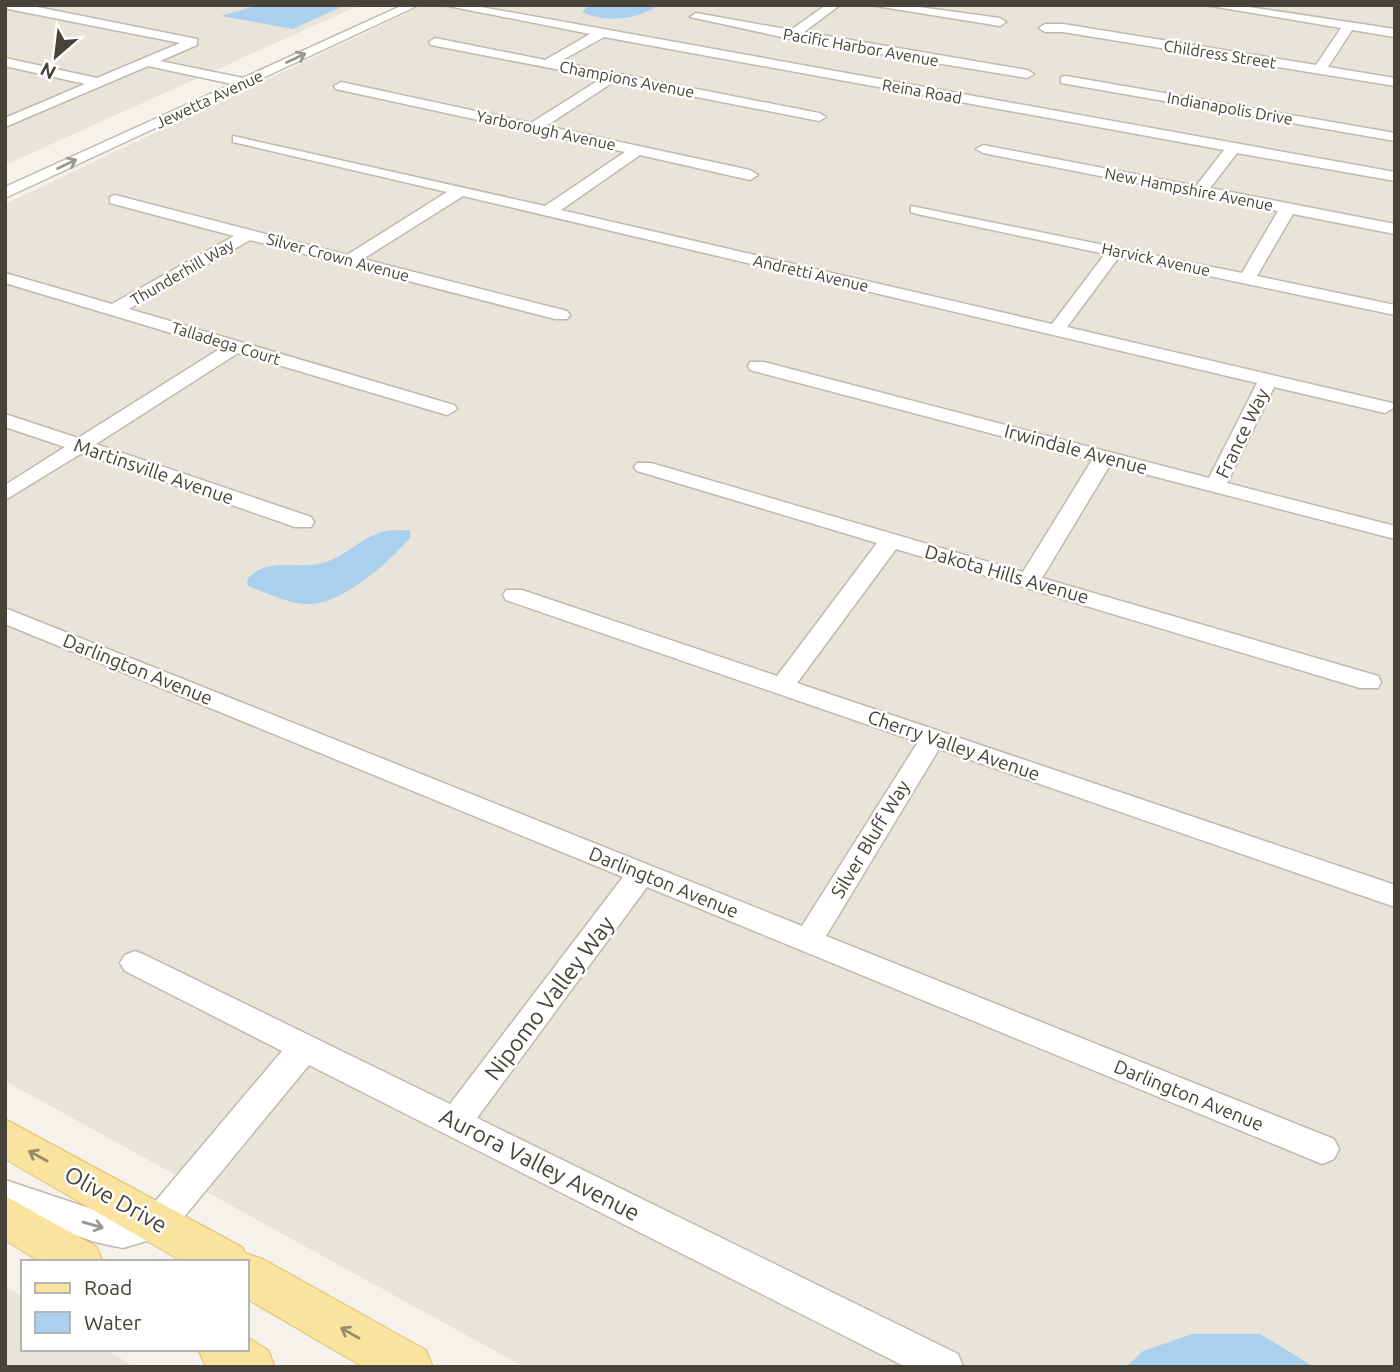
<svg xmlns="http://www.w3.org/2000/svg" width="1400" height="1372" viewBox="0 0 1400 1372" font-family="Ubuntu,sans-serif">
<rect width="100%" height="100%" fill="#f4f2eb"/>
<path fill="#e8e4d9" d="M5 5H360L5 165Z
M424 5H1395V1367H524L5 1081V204Z
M5 1286 23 1297V1349H106L134 1367H5Z"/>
<path fill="#aad0ee" d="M259 5H345L293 29 221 16Z
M589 5H658C638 20 604 23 582 12Z
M410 530V538C389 562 340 607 305 604 287 603 266 592 248 586L247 580C266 556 297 570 323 563 344 557 361 538 382 532 390 529 401 531 410 530Z
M1192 1334H1260L1314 1367H1126L1143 1351Z"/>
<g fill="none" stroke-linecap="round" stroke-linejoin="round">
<g stroke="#c0baad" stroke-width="3">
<path id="minor" d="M5 5H27L197 39V45L160 61 243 78 403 5H419L5 198V187L232 84 148 66 5 127V118L85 84 5 66V58L97 78 180 43 8 9Z
M443 5H470L1395 172V181L1237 153 1210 188 1395 224V234L1293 214 1257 276 1395 305V315L1119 257 1067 327 1392 403 1395 407 1385 413 1274 387 1227 483 1395 526V539L1110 465 1042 578 1378 676 1381 682 1378 688H1360L896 549 797 683 1395 885V907L939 749 826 936 1334 1139 1339 1149 1334 1159 1322 1164 1310 1159 647 887 477 1118 958 1354 963 1367H906L309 1065 170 1234 123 1248 95 1242 5 1211V1180L95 1210 123 1216 148 1210 282 1051 125 971 120 963 125 955 135 951 145 955 450 1104 623 877 5 624V608L802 926 918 742 506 600 503 595 506 590H522L777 676 877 543 637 471 634 467 637 463H651L1023 572 1092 460 750 370 748 366 750 362H764L1209 478 1257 383 463 196 363 259 567 311 570 315 567 319H555L250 240 129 309 454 405 457 409 447 415 238 353 96 444 311 517 314 522 311 527H295L82 453 5 500V485L65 447 5 427V414L78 438 221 348 5 283V273L112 304 234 236 110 203V197L115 195 347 255 447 192 233 142V136L545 206 625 152 336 89 334 86 341 82 531 123 602 78 431 45 429 42 435 38 545 60 590 34ZM604 37 1224 150 1196 186 983 145 976 149 983 153 1278 211 1242 273 911 206V212L917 214 1105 254 1052 324 561 210 640 155 750 180 758 175 750 170 546 126 615 81 819 121 826 117 819 113 559 62Z
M826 5H840L804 32 1027 70 1034 74 1027 78 791 39 690 17 696 13 791 30Z
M870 5H904L1000 18 1006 22 1000 26Z
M1205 5H1236L1395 29V37L1352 30 1328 67 1395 78V86L1063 32H1045L1039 28 1045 24H1063L1316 65 1341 28Z
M1066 76 1395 133V141L1061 83V77Z"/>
</g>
<g stroke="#dfc06e" stroke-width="2">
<path id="major" d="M5 1119 242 1247 245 1253 263 1259 426 1350 433 1367H363L247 1299V1262H183L5 1159Z
M5 1196 97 1247 103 1262H40L5 1240Z
M247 1337 268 1350 275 1367 205 1365 198 1349H247Z"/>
</g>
<use href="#minor" fill="#fff" fill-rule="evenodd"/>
<use href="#major" fill="#fae29f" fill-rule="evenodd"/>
</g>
<defs><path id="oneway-shaft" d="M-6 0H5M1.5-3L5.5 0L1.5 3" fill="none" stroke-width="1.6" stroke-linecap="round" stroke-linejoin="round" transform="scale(1.75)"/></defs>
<g stroke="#9a9892">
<use href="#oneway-shaft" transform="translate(296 58) rotate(-25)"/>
<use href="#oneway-shaft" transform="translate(67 164) rotate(-25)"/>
<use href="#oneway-shaft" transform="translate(93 1225) rotate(16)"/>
</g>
<g stroke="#988b67">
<use href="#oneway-shaft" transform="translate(38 1156) rotate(-151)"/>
<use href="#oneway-shaft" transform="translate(350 1333) rotate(-150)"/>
</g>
<g text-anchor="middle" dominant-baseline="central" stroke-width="5" stroke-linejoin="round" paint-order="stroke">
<g font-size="16" fill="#484339" stroke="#fff">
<text transform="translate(861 47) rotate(10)">Pacific Harbor Avenue</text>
<text transform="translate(1220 54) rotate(9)">Childress Street</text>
<text transform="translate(627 79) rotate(11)">Champions Avenue</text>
<text transform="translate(922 91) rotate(10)">Reina Road</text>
<text transform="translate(209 99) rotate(-25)">Jewetta Avenue</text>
<text transform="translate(1230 108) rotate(10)">Indianapolis Drive</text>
<text transform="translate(546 130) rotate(12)">Yarborough Avenue</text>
<text transform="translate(1189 189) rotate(11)">New Hampshire Avenue</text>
<text transform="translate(338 257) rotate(15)">Silver Crown Avenue</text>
<text transform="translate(1156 259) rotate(12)">Harvick Avenue</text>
<text transform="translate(182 272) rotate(-30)">Thunderhill Way</text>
<text transform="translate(811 273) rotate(13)">Andretti Avenue</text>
<text transform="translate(226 343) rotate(17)">Talladega Court</text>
</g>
<g font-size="19" fill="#484339" stroke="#fff">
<text transform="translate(1242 433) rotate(-64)">France Way</text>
<text transform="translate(1076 449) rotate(15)">Irwindale Avenue</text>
<text transform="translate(154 471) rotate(19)">Martinsville Avenue</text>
<text transform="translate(1007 574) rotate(16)">Dakota Hills Avenue</text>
<text transform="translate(138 669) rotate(22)">Darlington Avenue</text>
<text transform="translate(954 745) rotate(19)">Cherry Valley Avenue</text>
<text transform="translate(870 839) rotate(-59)">Silver Bluff Way</text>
<text transform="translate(664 882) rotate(22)">Darlington Avenue</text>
<text transform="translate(1189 1095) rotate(22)">Darlington Avenue</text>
</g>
<g font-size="23" fill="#484339" stroke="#fff">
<text transform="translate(549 998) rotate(-53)">Nipomo Valley Way</text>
<text transform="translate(540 1164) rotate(27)">Aurora Valley Avenue</text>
<text transform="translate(116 1199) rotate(29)">Olive Drive</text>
</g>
</g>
<rect width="1400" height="1372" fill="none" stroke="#484339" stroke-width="14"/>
<rect x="21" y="1260" width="228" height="91" fill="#ffffff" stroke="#b6b4b0" stroke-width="2"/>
<rect x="35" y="1283" width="35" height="10" fill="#fae29f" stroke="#b6b4b0" stroke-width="2"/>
<text x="84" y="1295" font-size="21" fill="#484339">Road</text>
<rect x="35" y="1312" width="35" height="21" fill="#aad0ee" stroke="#b6b4b0" stroke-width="2"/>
<text x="84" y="1330" font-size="21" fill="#484339">Water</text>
<g transform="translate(56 56) rotate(208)" stroke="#ffffff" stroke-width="5" paint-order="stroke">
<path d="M0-5L12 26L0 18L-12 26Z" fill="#484339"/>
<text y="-10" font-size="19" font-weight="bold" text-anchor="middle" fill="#484339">N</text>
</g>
</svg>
